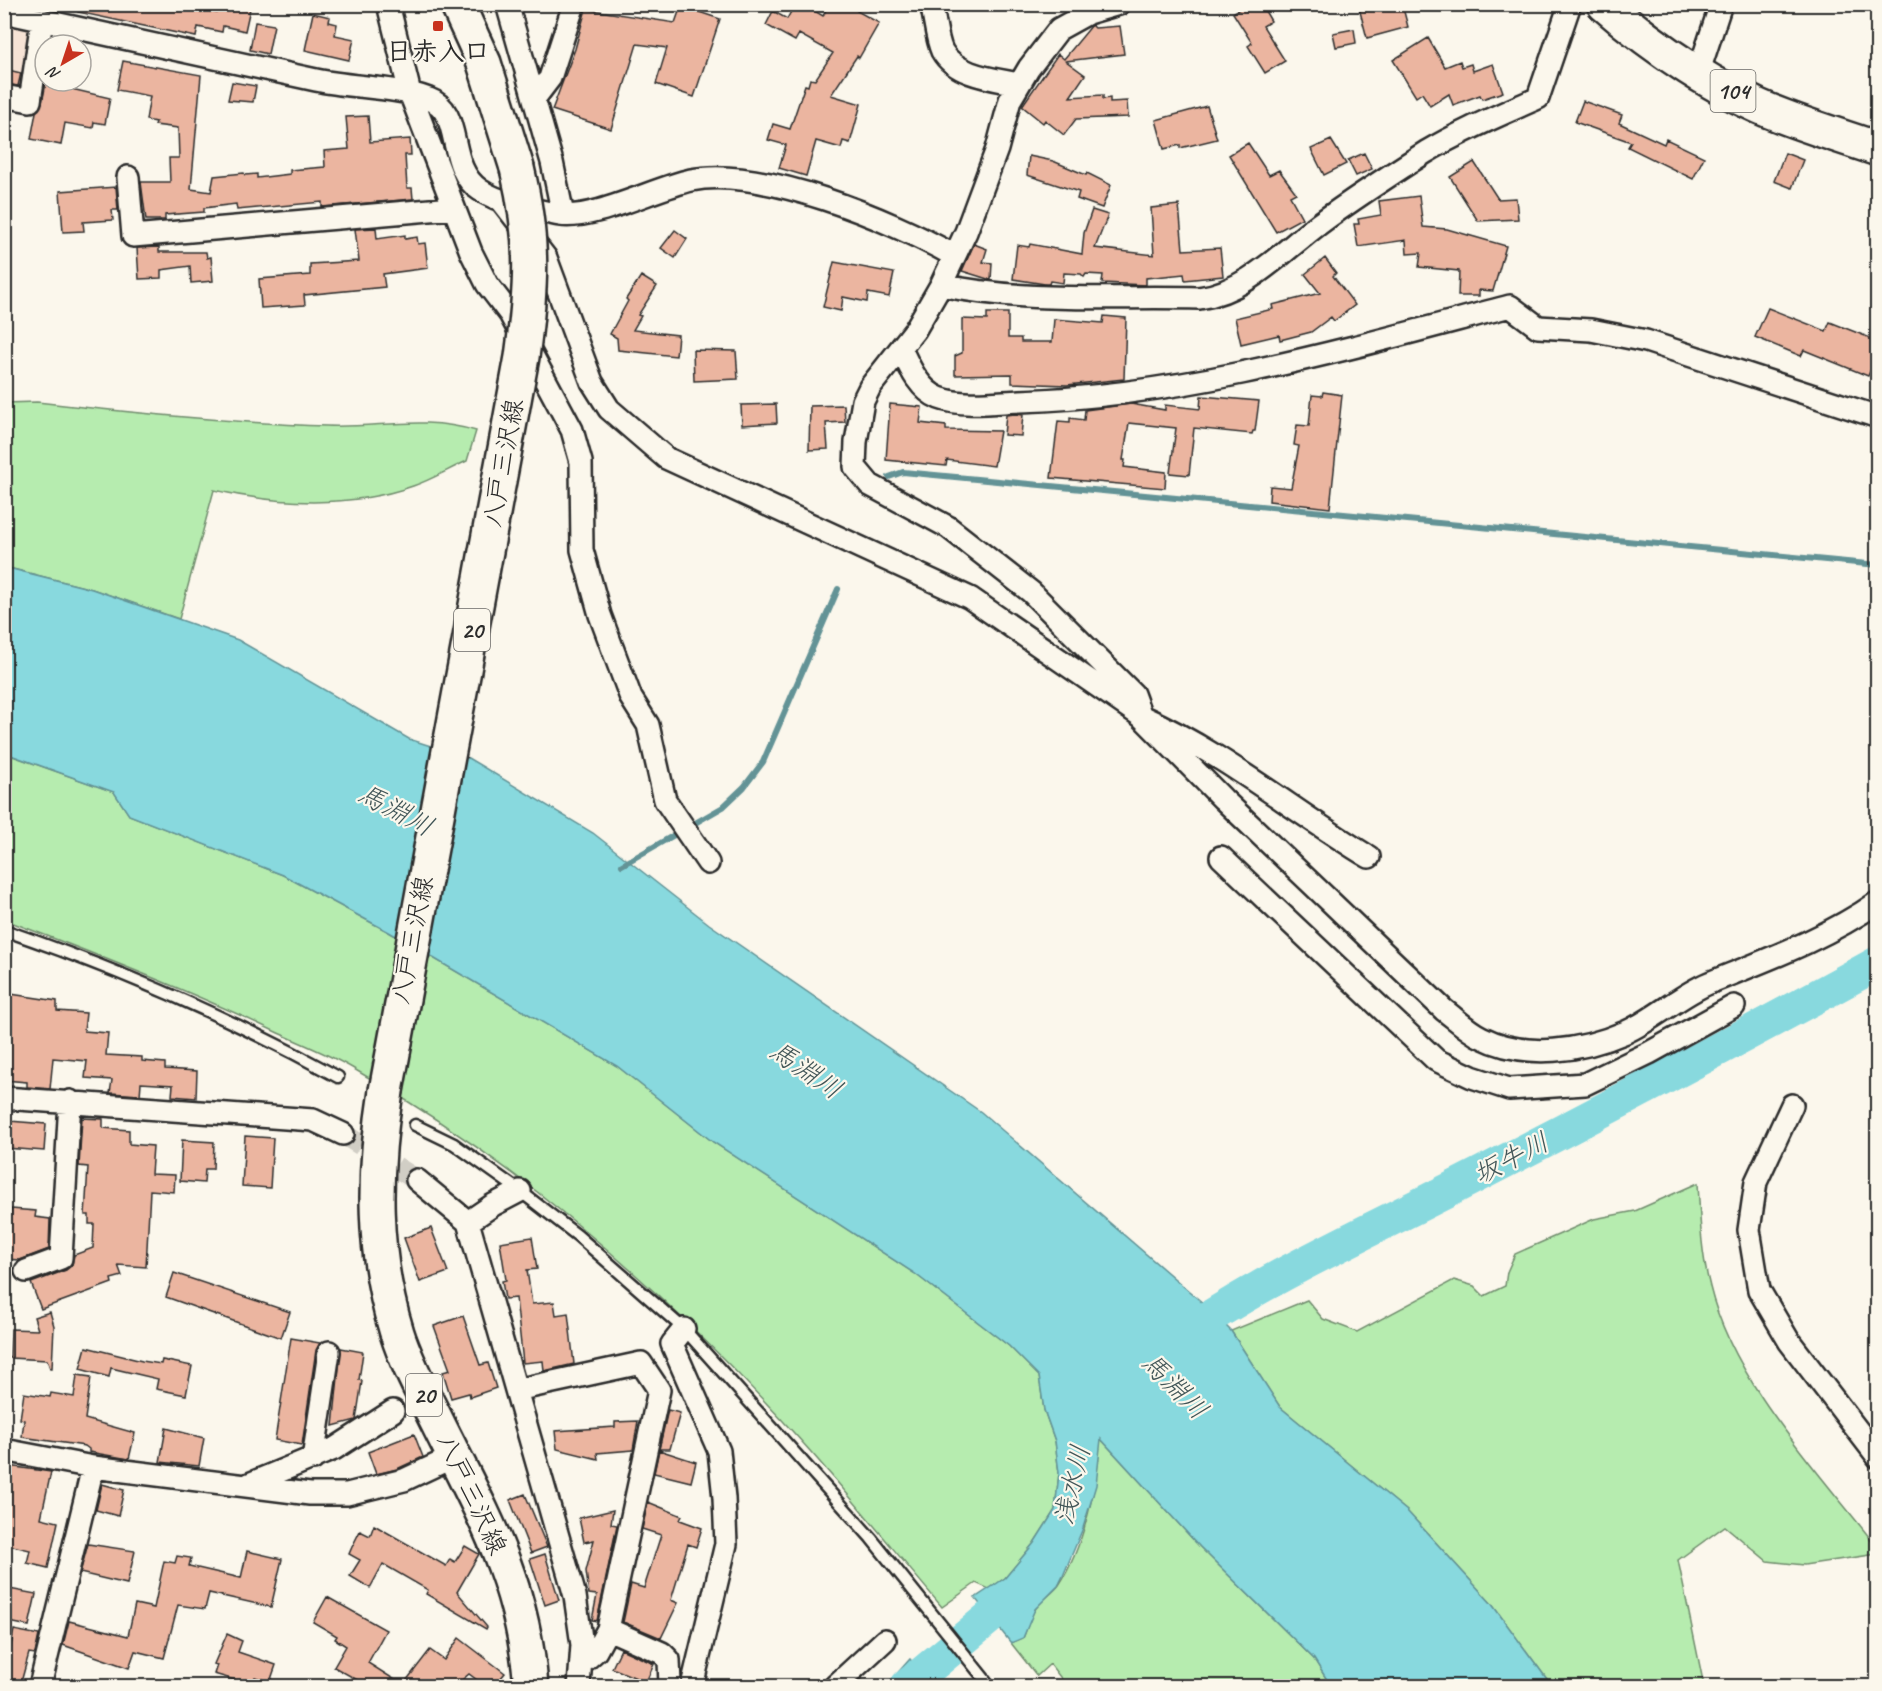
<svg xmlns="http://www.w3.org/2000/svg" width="1882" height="1691" viewBox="0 0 1882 1691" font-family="Caveat,'Klee One',sans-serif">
<rect width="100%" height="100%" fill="#fbf7ec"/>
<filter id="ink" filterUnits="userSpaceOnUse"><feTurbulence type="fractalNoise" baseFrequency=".0167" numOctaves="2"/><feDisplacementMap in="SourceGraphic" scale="12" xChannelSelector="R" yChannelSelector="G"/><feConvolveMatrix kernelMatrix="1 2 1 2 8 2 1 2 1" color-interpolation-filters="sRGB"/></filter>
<g filter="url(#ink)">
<path fill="#f6e3d5" d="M5 23 34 30 23 97 5 94Z"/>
<path fill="#b6ecaf" stroke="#708c6d" stroke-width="1.5" d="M37 402C133 413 230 423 327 426 381 428 422 415 476 431L467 461C449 469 431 480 413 486 350 508 278 505 214 490L179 619 92 589 5 567 4 403Z
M4 753 114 792 129 815 283 875 389 932 617 1066 713 1142 914 1273 1009 1346 1039 1376 1044 1410 1055 1441 1059 1473 1055 1510 1034 1543 1005 1578 989 1589 976 1583 942 1607C885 1540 829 1469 768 1405 643 1272 513 1160 354 1069 329 1054 300 1043 274 1031 186 989 96 954 5 920Z
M1698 1183C1700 1218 1701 1253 1710 1287 1733 1382 1819 1472 1877 1547V1554L1804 1565 1767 1561 1725 1526 1678 1560 1704 1686H1552L1491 1603 1407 1511 1280 1407 1231 1331 1307 1300 1323 1319 1357 1332 1454 1280 1474 1286 1484 1296 1505 1286 1507 1272 1515 1254 1594 1219 1635 1211Z
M1100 1438 1200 1547 1314 1659 1331 1686H1067L1050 1664 1037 1676 1011 1643 1023 1638C1027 1629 1030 1616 1036 1608 1043 1599 1053 1593 1059 1585 1083 1549 1099 1481 1100 1438Z"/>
<path fill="#88d9de" stroke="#639396" stroke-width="1.5" d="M4 567 92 589 238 640 409 739 468 758 593 833 709 924 981 1112 1204 1304 1231 1331 1280 1407 1407 1511 1491 1603 1552 1686H1331L1314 1659 1200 1547 1101 1439 1096 1485 1083 1528 1063 1576 1058 1586 1035 1609 1023 1638 1011 1643 975 1598 1005 1578 1034 1543 1055 1510 1059 1473 1055 1441 1044 1410 1039 1376 1009 1346 914 1273 713 1142 617 1066 389 932 283 875 129 815 114 792 5 753Z
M910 1659 933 1686H886Z"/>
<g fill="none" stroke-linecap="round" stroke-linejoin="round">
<path stroke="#639396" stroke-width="6" d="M4 383 6 361
M889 477 903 472 1878 565
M622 865 723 807 744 787 763 762 838 589"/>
<path stroke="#88d9de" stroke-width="34" d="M1175 1340C1260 1281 1357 1237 1449 1190 1593 1116 1736 1041 1878 963
M907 1686 1027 1586"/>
</g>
<path fill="#ebb5a0" stroke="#2b2b2b" stroke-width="1.5" d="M79 4H131L152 9 153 4H180L217 13 219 4H251L245 31 223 26 222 32 198 27 196 37 78 12Z
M795 4H803L823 16 829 4H861L857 11 879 23 859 58 857 56 831 95 861 104 850 143 843 141 841 148 816 141 806 176 779 168 786 145 768 140 773 124 790 129 805 85 808 86 810 79 815 80 833 53 799 34 795 41 766 25 773 11 787 19Z
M1247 4H1261L1271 21 1263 26 1285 61 1265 73 1248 46 1252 43 1233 13Z
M1358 4H1402L1408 27 1367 38Z
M681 6 720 19 694 97 656 84 667 48 637 44 611 129 552 110 575 49 586 9 675 23Z
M313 13 330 17 329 22 337 24 335 35 354 39 349 60 305 50Z
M255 22 274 25 268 54 250 50Z
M1092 25 1095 28 1120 26 1124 54 1066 61 1085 75 1070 97 1103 95V99L1110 98V102L1127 101 1128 117 1076 119 1064 135 1045 120 1043 123 1022 106 1058 54 1064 59Z
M1354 29 1356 43 1336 47 1333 33Z
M1428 38 1445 67 1460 61 1462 67 1471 64 1473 71 1493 64 1503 92 1482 99 1480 95 1453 105 1449 94 1430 106 1422 93 1416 97 1393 60Z
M123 61 201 75 191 189 211 192 214 176 244 173 245 175 257 174V178L290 174V170L325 167 324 151 349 149 346 117 368 116 370 142 410 139 411 155H405L407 188H412L413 199 322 207V202L237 210 236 204 204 208V212L165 215V220H146L141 182H170L169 158H179L178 128 155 125 156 122 146 120 150 96 117 90Z
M4 69 21 73 18 86 4 84Z
M232 82 256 86 253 102 228 100Z
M46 83 110 98 105 124 94 122 93 128 65 123 61 145 31 139 36 112 42 103Z
M1583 101 1622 115 1619 123 1664 144 1666 139 1704 157 1693 179 1628 147 1631 142 1575 122Z
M1207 106 1217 139 1180 148V145L1164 149 1156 120Z
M1331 140 1346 164 1324 175 1311 149Z
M1248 143 1269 175 1279 170 1296 193 1290 196 1302 218 1276 232 1229 155Z
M1364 153 1372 169 1356 176 1348 160Z
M1785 153 1803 160 1792 188 1774 181Z
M1029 156 1053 161 1086 175 1087 173 1111 185 1102 208 1077 199 1079 192 1027 175Z
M1474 162 1498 199 1516 198 1518 219 1478 221 1450 177Z
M116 187 118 210H112L113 220 83 222 84 231 63 232 60 191Z
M1419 196 1423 227 1447 229 1506 246 1493 291 1479 290V296H1458L1459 271 1419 267 1421 253 1407 254 1406 240 1358 247 1354 224H1359L1358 219 1381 215 1379 201Z
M1179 205 1183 250 1220 248 1223 276 1185 280 1184 274 1146 278V285L1102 283 1103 275 1086 274 1084 277 1081 274 1064 273 1063 283 1050 281 1049 284H1045L1013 279 1017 245 1029 247 1030 244 1082 254 1084 233 1092 210 1108 215 1095 248 1154 255 1151 208Z
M376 228 377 239 405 235V239L417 237 418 244 425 243 428 268 383 274 385 287 304 295 305 305 261 308 259 279 310 275V264L359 261 355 229Z
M675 230 687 239 675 258 661 248Z
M974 244 987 249 983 262 992 263 991 280 962 271Z
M159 247V252H206L207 258 211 257 213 281 191 283 190 266 161 270V278L139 279 137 248Z
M1325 258 1336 273 1333 276 1355 305 1334 321 1331 317 1311 332 1280 340 1279 335 1241 344 1235 318 1273 309 1272 305 1320 293 1305 274Z
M834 262 894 273 889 297 868 293 867 302 843 297 841 311 823 307Z
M641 276 657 286 638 315 641 316 633 330 678 335 676 356 618 350 617 338 610 334 628 301 626 299Z
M1768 308 1826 331 1830 322 1878 341V353L1868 376 1804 350 1801 356 1755 337Z
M987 313H1008V338H1021V342H1052L1054 319 1103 323 1104 316 1126 318 1124 379 1067 385 1012 383V374L955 375V356L962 353V319L987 320Z
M693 350 736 351 738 379 694 381Z
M1323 392 1342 395 1330 508 1269 501 1270 486 1291 488 1299 446 1294 445 1297 425 1309 426 1312 395 1322 396Z
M1201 396 1259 401 1255 431H1253L1252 434 1194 428 1189 475 1170 473 1176 428 1129 423 1123 460H1125L1124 467 1166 472 1165 488 1051 478 1058 421 1070 422V418L1084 420 1085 410 1131 404 1165 410V405L1200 409Z
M776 404 777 423 742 425 741 405Z
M890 404 922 407 920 423 946 426V430L1000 431 994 466 947 460 946 466 886 460Z
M844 405 845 422 826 423 828 449 809 450 810 406Z
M1015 414 1023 415 1021 436 1004 435 1006 415Z
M4 993 57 1001V1011L86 1013 84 1031 108 1033 106 1055 142 1057V1061L165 1063V1069L197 1071 196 1098 172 1096 173 1085 141 1083 140 1095 110 1093 112 1080 85 1078 87 1061 53 1058 50 1089 27 1087V1082L4 1080Z
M82 1118 103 1119V1128L129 1130V1144L153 1146 151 1174 175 1175 174 1192 150 1190 146 1267 118 1265 122 1276 111 1279 112 1283 41 1309 31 1283 66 1270 72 1265 74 1255 93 1248 94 1224H89V1215H85L88 1167 79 1166Z
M9 1121 46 1124 44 1151 6 1148Z
M245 1136 273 1138 270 1188 242 1186Z
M182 1140 214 1142 213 1169H205L204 1183 180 1181Z
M11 1209 36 1211 35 1217 50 1219 49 1249 20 1260 5 1259Z
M431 1228 448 1272 420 1282 404 1238Z
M532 1237 537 1269 527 1270 532 1304 554 1302 556 1315 568 1313 574 1364 544 1371 543 1361 523 1363 516 1298 505 1299 502 1281 506 1280 500 1242Z
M174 1273 290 1312 281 1338 166 1297Z
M50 1312 54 1326 52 1368H50L47 1360 10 1358 11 1329 38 1330 34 1317Z
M463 1316 480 1365 488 1363 496 1388 470 1397 469 1393 451 1398 443 1372 450 1370 434 1326Z
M291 1338 320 1343 316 1350 302 1445 275 1440Z
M86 1347 142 1361 161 1364 162 1360 192 1366 186 1395 156 1389 158 1379 111 1368 109 1377 80 1369Z
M341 1348 363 1352 359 1380 362 1381 356 1420 333 1426Z
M77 1375 91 1377 85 1419 135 1433 129 1459 89 1452V1449L85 1446 22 1437 24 1420 20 1419 24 1393 50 1397 51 1393 74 1397Z
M668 1410 680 1413 670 1449H659Z
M638 1421 633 1450 597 1453 598 1459 557 1449 555 1431 615 1427V1422Z
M166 1428 204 1438 199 1466 160 1462Z
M414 1434 423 1457 397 1469 376 1474 368 1452Z
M659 1450 696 1462 691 1482 654 1473Z
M8 1466 51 1472 41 1518 58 1522 48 1568 27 1563 30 1550 4 1544V1480Z
M102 1484 124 1490 118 1516 96 1510Z
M525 1494 547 1547 531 1553 510 1500Z
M648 1502 682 1516 680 1520 702 1528 696 1547 688 1544 671 1600 678 1603 661 1638 623 1622 631 1584 644 1588 661 1535 642 1529Z
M613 1510 611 1524 617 1525 597 1621 592 1620 597 1595 589 1594 586 1571 594 1540 584 1542 579 1518Z
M374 1525 446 1566 450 1559 455 1562 465 1546 479 1554 457 1592 487 1627 486 1629 426 1594 428 1590 383 1564 370 1588 350 1576 360 1560 349 1554 352 1547 360 1531 370 1536Z
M88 1544 135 1551 127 1584 80 1573Z
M247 1551 282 1559 271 1607 209 1593 205 1609 178 1605 164 1658 135 1651 129 1668 63 1645 69 1621 128 1636 135 1604 154 1608 164 1561 175 1563 177 1556 191 1558 189 1566 241 1578Z
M545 1554 559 1600 545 1605 530 1559Z
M4 1588 36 1594 29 1626 4 1621Z
M327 1597 386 1630 368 1663 403 1685 430 1650 444 1660 459 1638 505 1673 494 1686H485L469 1674 455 1686H368L334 1667 346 1646 335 1639 337 1636 313 1622Z
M14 1630 39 1635 35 1654 29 1653 20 1686H4V1665H7Z
M227 1634 242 1641 238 1652 276 1665 270 1682 255 1677 252 1685 214 1674 217 1665 214 1664Z
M621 1649 654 1664 646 1682 612 1668Z"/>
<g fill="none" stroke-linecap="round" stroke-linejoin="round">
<path stroke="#d1cec5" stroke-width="21" stroke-dasharray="21 10" stroke-linecap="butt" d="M343 1134 417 1180"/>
<g stroke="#2b2b2b" stroke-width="15">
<path id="service" d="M4 930C120 970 231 1018 338 1077
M415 1125 454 1144 520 1191 578 1236 684 1329 871 1538 990 1686"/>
</g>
<g stroke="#2b2b2b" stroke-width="26">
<path id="minor" d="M388 4 410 93 471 252 487 284 510 314 572 430 581 462 582 550 600 615 631 698 648 725 665 800 708 863
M507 4 552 162 563 215
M931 4C935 18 936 38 942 51 956 76 995 79 1019 84
M1119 4 1088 13 1059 29 1029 68 1010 100 997 149 966 232 941 285 915 330 870 387 863 401 856 442 855 467 870 485 948 527 1031 592 1133 694 1141 716C1222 752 1293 811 1369 857
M4 12C108 35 212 58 316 80 353 88 394 86 429 99 464 111 445 167 480 190 501 204 536 210 560 215 594 220 655 188 691 180 761 166 891 220 953 255
M1698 74 1721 4
M4 96 30 101 42 20
M534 99 550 78 574 4
M128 177 133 236 453 208
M501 200 546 258 592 382 609 409 666 458 970 598 1141 716 1223 799 1444 1010C1456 1019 1468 1031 1481 1037 1526 1060 1582 1051 1626 1032 1655 1019 1680 995 1709 983 1766 960 1827 938 1878 902
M941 285C1024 303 1114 296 1199 298 1246 292 1283 251 1319 224 1353 199 1390 175 1426 152 1461 131 1500 115 1538 98L1570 4
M901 349C909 366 919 390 939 398 963 407 995 402 1020 401 1187 396 1350 348 1510 306L1538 327 1591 330 1646 341 1878 417
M1221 857 1436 1060 1472 1077 1509 1089 1585 1084 1649 1053 1734 1006
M4 1098 313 1120 343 1134
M1792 1105 1756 1182 1749 1230 1759 1290 1789 1341 1878 1457
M417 1180 468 1222 575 1596 582 1645 579 1686
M468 1222 493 1205 520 1191
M26 1271 61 1258 70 1101
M684 1329 672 1344 719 1451 724 1498 726 1544 692 1686
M516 1390 641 1363 659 1390 608 1629 596 1651 581 1664
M4 1450 93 1467 310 1494H347L404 1480 455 1456
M313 1459 329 1352
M249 1484 334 1449 393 1411
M608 1629 662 1653 669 1660 670 1686
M40 1686 93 1467
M835 1686 885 1640"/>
</g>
<g stroke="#2b2b2b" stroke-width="38">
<path id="primary" d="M457 4 484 63 517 168
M386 1091C373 1174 372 1252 397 1333 407 1365 425 1397 440 1428 485 1518 523 1583 531 1686"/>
</g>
<g stroke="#2b2b2b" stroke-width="38">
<path id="trunk" d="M1604 4C1654 48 1719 92 1782 116 1813 128 1846 138 1878 149"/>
</g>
<use href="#service" stroke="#fbf7ec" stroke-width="10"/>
<use href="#minor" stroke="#fbf7ec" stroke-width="21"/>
<use href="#primary" stroke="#fbf7ec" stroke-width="33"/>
<use href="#trunk" stroke="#fbf7ec" stroke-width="33"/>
<g stroke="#2b2b2b" stroke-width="38" stroke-linecap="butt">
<path id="primary-bridge" d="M386 1091 522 357C532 284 534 240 517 168"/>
</g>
<use href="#primary-bridge" stroke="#fbf7ec" stroke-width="33"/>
</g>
</g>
<rect fill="#c8321e" stroke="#fbf7ec" stroke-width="2" x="432" y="20" width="12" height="12" rx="3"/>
<g text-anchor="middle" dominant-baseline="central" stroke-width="4.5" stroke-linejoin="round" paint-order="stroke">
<g fill="#fbf7ec" stroke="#696865" stroke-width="1.5">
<rect x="1710.5" y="70" width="45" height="42" rx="4.5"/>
<rect x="454" y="609" width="36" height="42" rx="4.5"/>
<rect x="406" y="1374" width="36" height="42" rx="4.5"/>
</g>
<g font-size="24" font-weight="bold" fill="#2b2b2b">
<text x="1733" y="91">104</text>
<text x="472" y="630">20</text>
<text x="424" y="1395">20</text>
</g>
<g font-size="26" font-weight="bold" fill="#2b2b2b" stroke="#fbf7ec">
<text x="438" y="51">日赤入口</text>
</g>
<g font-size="26" fill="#2b2b2b" stroke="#fbf7ec">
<text transform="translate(503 463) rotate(-80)">八戸三沢線</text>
<text transform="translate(412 940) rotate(-79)">八戸三沢線</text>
<text transform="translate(472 1494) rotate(65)">八戸三沢線</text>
</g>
<g font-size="27" font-style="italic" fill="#425658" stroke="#fbf7ec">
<text transform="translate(396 810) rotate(28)">馬淵川</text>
<text transform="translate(806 1070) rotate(34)">馬淵川</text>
<text transform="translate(1511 1158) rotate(-27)">坂牛川</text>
<text transform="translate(1175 1386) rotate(45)">馬淵川</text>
<text transform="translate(1072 1485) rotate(-77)">浅水川</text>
</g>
</g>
<rect width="1882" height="1691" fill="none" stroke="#fbf7ec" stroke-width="24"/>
<rect x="12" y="12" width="1858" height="1667" fill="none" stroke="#2b2b2b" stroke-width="2" filter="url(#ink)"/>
<g transform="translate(63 63) rotate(219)"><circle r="28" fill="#fbf7ec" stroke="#a8a59f" stroke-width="1.5"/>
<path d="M0-4.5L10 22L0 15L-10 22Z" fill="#c8321e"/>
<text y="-9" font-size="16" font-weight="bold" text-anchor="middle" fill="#2b2b2b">N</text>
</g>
</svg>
